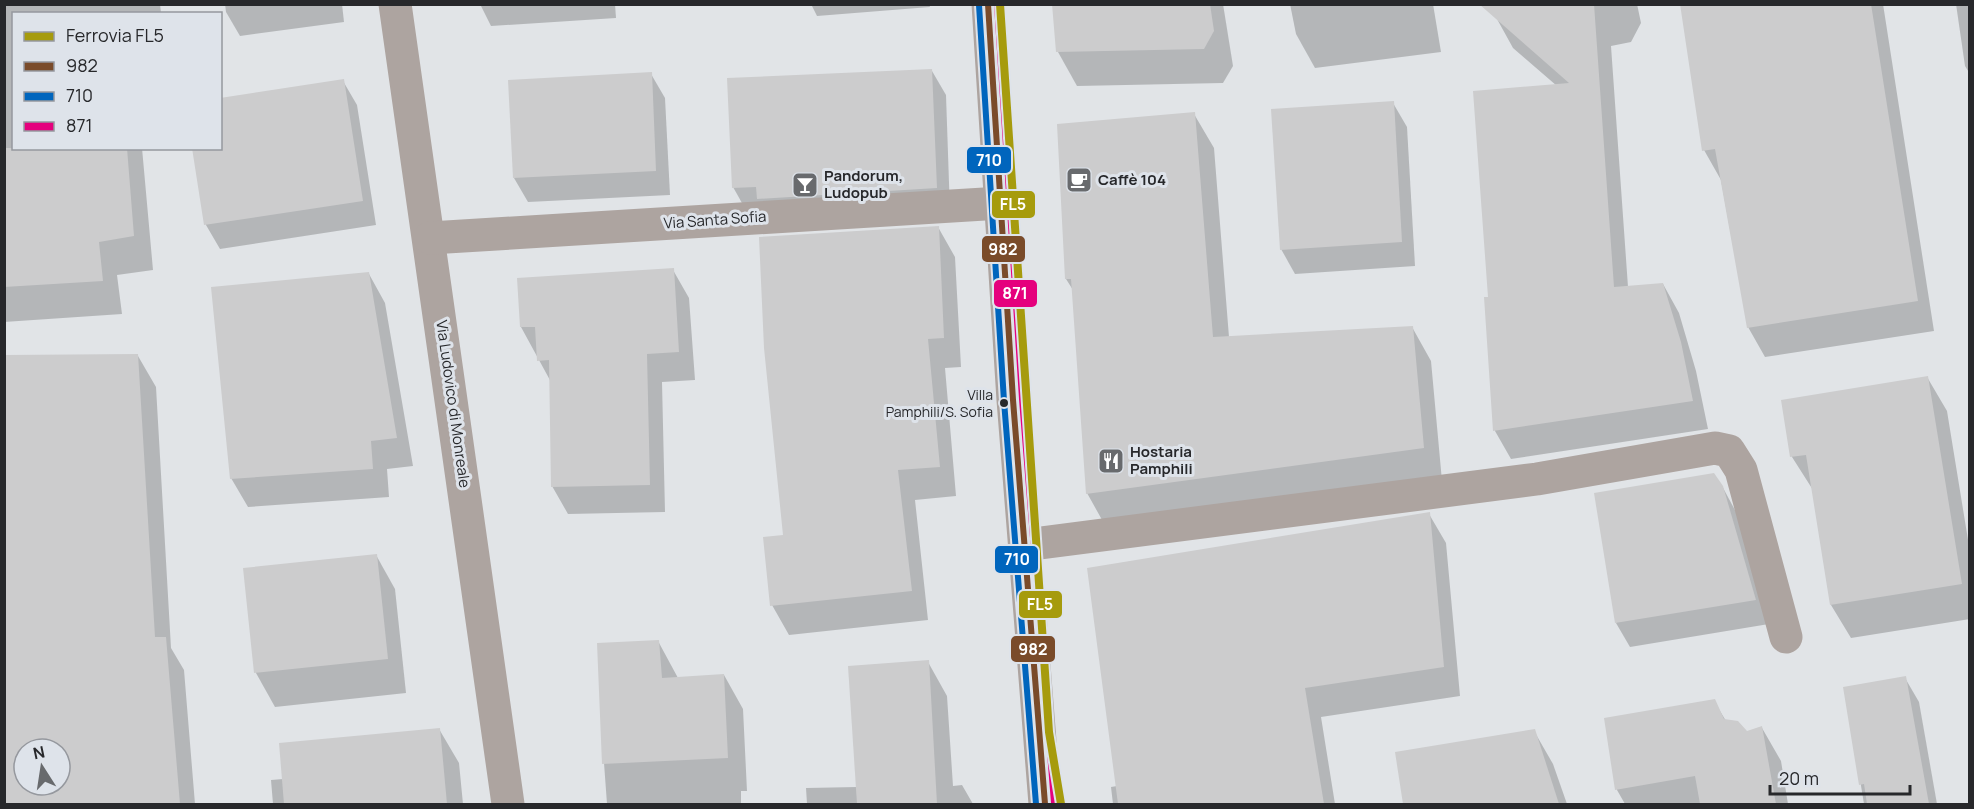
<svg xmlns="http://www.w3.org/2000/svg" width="1974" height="809" font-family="Manrope,sans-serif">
<rect width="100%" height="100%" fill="#e1e4e7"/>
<g fill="#0003" fill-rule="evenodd">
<path d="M4,4H160L161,13L153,14H14V148H142L153,270L117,275L122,314L4,322Z"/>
<path d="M225,4H342L344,22L240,36L226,12Z"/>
<path d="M480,4H615L616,18L491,26Z"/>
<path d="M811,4H929L930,7L817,16Z"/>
<path d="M1053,4H1223L1233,66L1223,83L1077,86L1058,52Z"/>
<path d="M1290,4H1433L1441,52L1315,68L1296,34Z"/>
<path d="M1494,4H1637L1641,23L1631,42L1611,46L1628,287L1663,284L1679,313L1696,371L1708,429L1511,459L1495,431L1486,298H1490L1557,86L1513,48L1497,19Z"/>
<path d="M1681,4H1883L1934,331L1765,357L1748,327L1721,180L1704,150Z"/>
<path d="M1956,4H1970V74L1965,66Z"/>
<path d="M932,71L946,95L950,212H747L733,187Z"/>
<path d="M651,74L665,98L670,195L528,202L514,178Z"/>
<path d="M343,81L357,105L376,225L220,249L206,225L194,148H220Z"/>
<path d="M1393,103L1407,127L1415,266L1295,274L1281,249Z"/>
<path d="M1194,114L1214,148L1229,337L1412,327L1431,361L1442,481L1106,527L1087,493L1073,290L1066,279Z"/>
<path d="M938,227L955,257L961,367L945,368L956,496L915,500L928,620L789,635L772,605L785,536Z"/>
<path d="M673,270L689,298L695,380L662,382L665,512L568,514L552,486L551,382L521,327Z"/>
<path d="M369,274L385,303L413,466L387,469L389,497L248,507L231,478Z"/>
<path d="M138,356L156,387L171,648L184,670L195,804H4V357ZM24,749H60V785H24Z"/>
<path d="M1927,377L1947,411L1970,552V619L1851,638L1831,605L1813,490L1792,457L1783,401Z"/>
<path d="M1722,486L1736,512L1769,624L1630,647L1616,623Z"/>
<path d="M1429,514L1446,543L1460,696L1321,717L1335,804H1113L1111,787L1117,786Z"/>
<path d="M376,555L395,589L406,693L275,707L256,673L245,569Z"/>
<path d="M658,641L678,678L724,675L743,709L747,791H741V804H607L604,763Z"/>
<path d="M928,662L947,696L953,786L962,785L973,804H807L806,788L857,787Z"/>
<path d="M1905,678L1919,702L1937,804H1864L1845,688Z"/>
<path d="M1714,701L1726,721L1747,732L1762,728L1781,761L1788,804H1625L1617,790L1606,719Z"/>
<path d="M439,729L459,763L463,804H273L271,780L283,779Z"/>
<path d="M1534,731L1553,764L1567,804H1404L1397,753Z"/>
</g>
<g fill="#cccccd" fill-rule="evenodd">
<path d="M1052,4H1210L1214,31L1204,49L1056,52Z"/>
<path d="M1479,4H1594L1614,287L1663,283L1681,342L1693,401L1493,431L1484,297H1488L1473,91L1569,83Z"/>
<path d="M1680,4H1871L1918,301L1747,328L1715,149L1702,151Z"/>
<path d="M932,69L937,188L757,199L756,187L732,188L727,78Z"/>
<path d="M652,72L656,171L513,178L508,80Z"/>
<path d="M344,79L363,201L204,225L192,148H220V98Z"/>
<path d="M1394,101L1402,242L1280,250L1271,109Z"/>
<path d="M1195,112L1213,337L1413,326L1424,448L1086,494L1071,279H1065L1057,124Z"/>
<path d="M4,148H127L134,236L99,242L103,281L4,287Z"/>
<path d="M939,226L944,338L928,339L940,467L898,470L912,591L770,606L763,537L783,535L764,348L759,237Z"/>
<path d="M674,268L679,352L647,354L650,485L551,487L549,360L537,361L535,327H520L517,278Z"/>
<path d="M369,272L397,438L371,441L373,469L230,479L211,287Z"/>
<path d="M138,354L155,637H166L180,804H4V355ZM24,749H60V785H24Z"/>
<path d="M1928,376L1962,584L1830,605L1806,455L1790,457L1781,400Z"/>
<path d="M1714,473L1723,486L1756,600L1615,623L1594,493Z"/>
<path d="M1430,512L1444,667L1305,688L1324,804H1118L1087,568Z"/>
<path d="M377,554L388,659L254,673L243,568Z"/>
<path d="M659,640L662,678L724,674L728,758L602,764L597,643Z"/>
<path d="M929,660L937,804H857L848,666Z"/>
<path d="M1906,676L1929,804H1867L1864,784L1859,785L1843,687Z"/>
<path d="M1715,699L1724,719L1738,721L1747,731L1762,726L1776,804H1700L1695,776L1615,790L1604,718Z"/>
<path d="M440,728L447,804H284L279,743Z"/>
<path d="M1535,729L1559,804H1403L1395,752Z"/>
</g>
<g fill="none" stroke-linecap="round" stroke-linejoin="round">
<g stroke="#ada4a0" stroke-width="33">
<path d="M395,4L508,804"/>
<path d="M988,4L1013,400L1045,804"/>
<path d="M430,238L1001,203"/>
<path d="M1025,545L1537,479L1715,448L1729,451L1741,470L1786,637"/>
</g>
<g stroke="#dee3ea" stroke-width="10">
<path id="bus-1" d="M988,4L1013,400L1045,804"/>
</g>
<g stroke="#dee3ea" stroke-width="10">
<path id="bus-2" d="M979,5L1004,401L1036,804"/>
</g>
<g stroke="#dee3ea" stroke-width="10">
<path id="bus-3" d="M997,4L1022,399L1054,803"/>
</g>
<use href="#bus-1" stroke="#7a4b2a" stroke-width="6"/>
<use href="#bus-2" stroke="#0065bd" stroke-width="6"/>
<use href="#bus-3" stroke="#e5007d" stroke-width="6"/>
<g stroke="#dee3ea" stroke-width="12">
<path id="rail-1" d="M1000,4L1049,732L1061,804"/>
</g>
<use href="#rail-1" stroke="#a69b0d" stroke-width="8"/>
</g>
<defs>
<g id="cafe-square" transform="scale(1.35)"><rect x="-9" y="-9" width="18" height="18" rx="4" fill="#686a6d" stroke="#dee3ea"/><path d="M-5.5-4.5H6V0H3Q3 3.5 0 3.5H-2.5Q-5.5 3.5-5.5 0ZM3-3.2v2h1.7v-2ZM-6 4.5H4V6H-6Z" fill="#fff"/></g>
<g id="bar-square" transform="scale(1.35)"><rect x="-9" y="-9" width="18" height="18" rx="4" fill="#686a6d" stroke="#dee3ea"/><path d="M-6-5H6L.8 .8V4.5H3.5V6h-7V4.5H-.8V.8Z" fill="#fff"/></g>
<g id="restaurant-square" transform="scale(1.35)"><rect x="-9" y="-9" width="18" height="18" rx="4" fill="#686a6d" stroke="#dee3ea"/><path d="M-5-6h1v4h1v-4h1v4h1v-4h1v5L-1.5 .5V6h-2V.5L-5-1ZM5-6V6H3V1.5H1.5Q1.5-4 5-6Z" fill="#fff"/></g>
</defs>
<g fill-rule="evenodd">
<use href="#cafe-square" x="1079" y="180"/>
<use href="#bar-square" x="805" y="185"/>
<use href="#restaurant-square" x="1111" y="461"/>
</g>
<circle fill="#27282b" stroke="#dee3ea" stroke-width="2" cx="1004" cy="403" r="5"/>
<g text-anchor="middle" stroke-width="6" stroke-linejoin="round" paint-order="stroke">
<g font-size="14" fill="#27282b" stroke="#dee3ea" text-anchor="end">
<text x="993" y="400">Villa<tspan x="993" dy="17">Pamphili/S. Sofia</tspan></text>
</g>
<g font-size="15" font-weight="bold" fill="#27282b" stroke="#dee3ea" text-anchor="start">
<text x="824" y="181">Pandorum,<tspan x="824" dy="17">Ludopub</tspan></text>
<text x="1098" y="185">Caffè 104</text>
<text x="1130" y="457">Hostaria<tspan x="1130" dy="17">Pamphili</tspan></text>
</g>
<g font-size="15" fill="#27282b" stroke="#dee3ea">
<text transform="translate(715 220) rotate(-4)" y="5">Via Santa Sofia</text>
<text transform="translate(453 404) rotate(82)" y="5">Via Ludovico di Monreale</text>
</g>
</g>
<g stroke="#dee3ea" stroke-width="2">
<rect x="966" y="146" width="46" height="28" rx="6" fill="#0065bd"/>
<rect x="991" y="190" width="45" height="29" rx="6" fill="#a69b0d"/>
<rect x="981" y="235" width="45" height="28" rx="6" fill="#7a4b2a"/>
<rect x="993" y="279" width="45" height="29" rx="6" fill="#e5007d"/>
<rect x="994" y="545" width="45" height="29" rx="6" fill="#0065bd"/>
<rect x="1018" y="590" width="45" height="29" rx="6" fill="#a69b0d"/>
<rect x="1010" y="635" width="46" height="28" rx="6" fill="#7a4b2a"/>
</g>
<g font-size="16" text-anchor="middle" font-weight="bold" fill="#fff">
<text x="989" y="166">710</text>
<text x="1013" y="210">FL5</text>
<text x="1003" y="255">982</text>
<text x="1015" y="299">871</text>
<text x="1017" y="565">710</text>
<text x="1040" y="610">FL5</text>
<text x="1033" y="655">982</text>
</g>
<rect width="1974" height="809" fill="none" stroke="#27282b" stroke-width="12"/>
<rect x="12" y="12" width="210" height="138" fill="#dee3ea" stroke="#95989e" stroke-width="1.5"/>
<rect x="24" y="32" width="30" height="9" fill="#a69b0d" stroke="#95989e" stroke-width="1.5"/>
<text x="66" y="42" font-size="18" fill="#27282b">Ferrovia FL5</text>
<rect x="24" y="62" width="30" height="9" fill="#7a4b2a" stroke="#95989e" stroke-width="1.5"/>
<text x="66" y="72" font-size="18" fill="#27282b">982</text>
<rect x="24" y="92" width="30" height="9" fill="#0065bd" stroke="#95989e" stroke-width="1.5"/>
<text x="66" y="102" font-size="18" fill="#27282b">710</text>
<rect x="24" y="122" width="30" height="9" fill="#e5007d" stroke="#95989e" stroke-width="1.5"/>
<text x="66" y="132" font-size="18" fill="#27282b">871</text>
<g transform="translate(42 767) rotate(348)"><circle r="28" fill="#dee3ea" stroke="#95989e" stroke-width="1.5"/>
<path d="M0-4.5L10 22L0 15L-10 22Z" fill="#686a6d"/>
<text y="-9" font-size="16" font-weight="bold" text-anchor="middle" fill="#27282b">N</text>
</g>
<path d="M1770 785v9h140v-9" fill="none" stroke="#27282b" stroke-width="3"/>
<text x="1779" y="785" font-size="18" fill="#27282b" stroke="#dee3ea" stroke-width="4.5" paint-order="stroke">20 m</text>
</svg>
